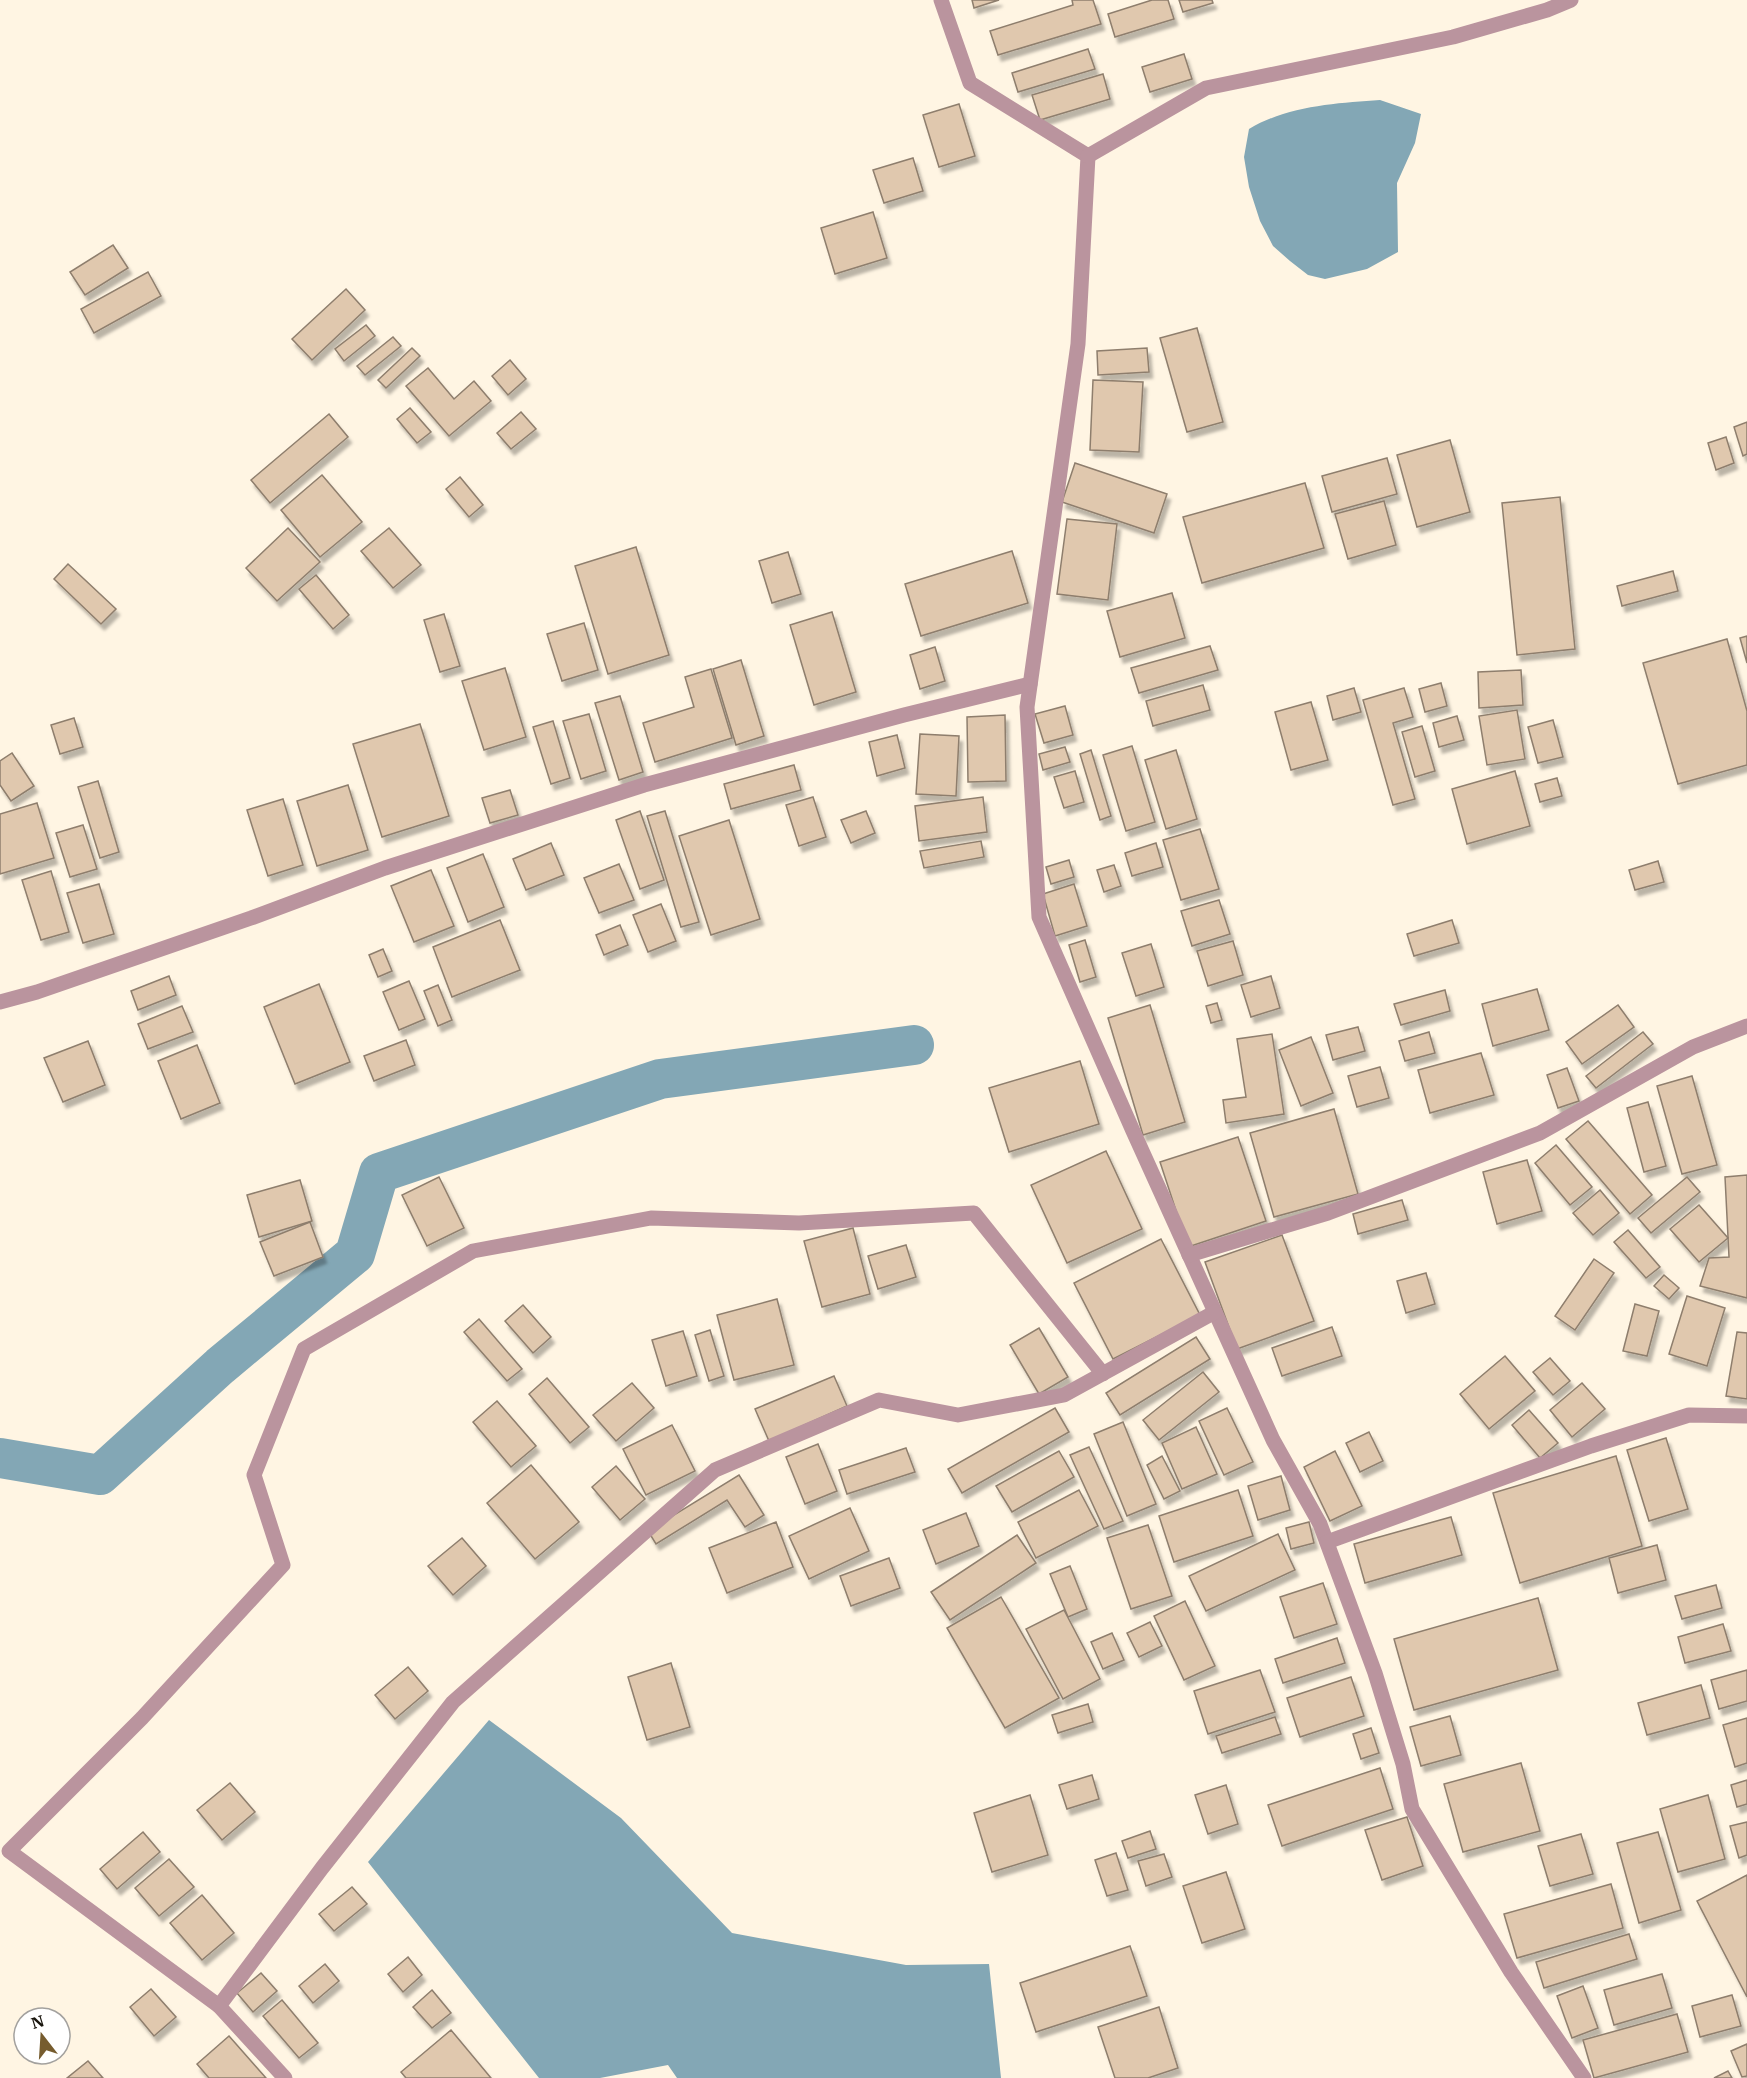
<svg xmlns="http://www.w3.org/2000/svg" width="1747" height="2078" font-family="'IBM Plex Serif',serif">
<defs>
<filter id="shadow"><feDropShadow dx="3.5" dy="6" stdDeviation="1.5" flood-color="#0004"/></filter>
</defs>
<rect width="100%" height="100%" fill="#fff5e3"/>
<g fill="#83a7b5">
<path d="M1380,100L1421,114L1415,143L1397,183L1398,252L1367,269L1325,279L1308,275L1290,261L1273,246L1260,221L1249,187L1244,157L1249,129C1287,106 1337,103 1380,100Z"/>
<path d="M489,1720L621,1818L732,1933L906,1965L989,1964L1001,2078H677L668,2065L600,2078H539L368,1862Z"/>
</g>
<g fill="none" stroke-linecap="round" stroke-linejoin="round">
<path stroke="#83a7b5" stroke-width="40" d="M0,1458L100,1475L220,1366L355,1254L379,1173L660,1079L914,1045"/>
</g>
<g fill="#e0c8ae" stroke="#8e7e6d" stroke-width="1.5" filter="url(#shadow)">
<path d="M972,0H999L974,8Z"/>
<path d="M1072,0H1093L1101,24L998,55L990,31L1073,5Z"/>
<path d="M1152,0H1168L1174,19L1115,37L1108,14Z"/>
<path d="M1179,0H1212L1213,3L1183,12Z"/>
<path d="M1088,49L1095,69L1018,92L1012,73Z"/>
<path d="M1184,54L1192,79L1150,92L1142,67Z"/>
<path d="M1103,74L1110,99L1040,120L1032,95Z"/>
<path d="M959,104L975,156L939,167L923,115Z"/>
<path d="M913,158L923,191L884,203L873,170Z"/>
<path d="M873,212L887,258L835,274L821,228Z"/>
<path d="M113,245L128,268L85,295L70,272Z"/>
<path d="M148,272L161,296L94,333L81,309Z"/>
<path d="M346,289L365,310L312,360L292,339Z"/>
<path d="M366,325L375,336L344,361L335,349Z"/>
<path d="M1197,328L1223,422L1187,432L1160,338Z"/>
<path d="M393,337L401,346L365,375L357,366Z"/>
<path d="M412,348L420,356L386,388L378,380Z"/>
<path d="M1147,348L1149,372L1098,375L1097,351Z"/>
<path d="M510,360L526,379L508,395L492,376Z"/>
<path d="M428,368L454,399L474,381L491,401L449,436L406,386Z"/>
<path d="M1093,380L1143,382L1139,452L1090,450Z"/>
<path d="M410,408L431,432L417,443L397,419Z"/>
<path d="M521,412L536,429L511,449L497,433Z"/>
<path d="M329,414L348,437L270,503L251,480Z"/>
<path d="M1747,422V454L1743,456L1734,427Z"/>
<path d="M1726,437L1734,463L1716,470L1708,443Z"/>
<path d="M1450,440L1470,512L1417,527L1397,455Z"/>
<path d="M1387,458L1397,494L1332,512L1322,476Z"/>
<path d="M1075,463L1167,494L1154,533L1062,502Z"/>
<path d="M322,475L362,522L320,557L281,510Z"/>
<path d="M460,477L483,505L469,517L446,489Z"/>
<path d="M1305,483L1324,548L1202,583L1183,517Z"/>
<path d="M1560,497L1575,649L1517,655L1502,503Z"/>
<path d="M1384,501L1396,545L1348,559L1335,514Z"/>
<path d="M1067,519L1117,524L1108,600L1057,594Z"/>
<path d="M288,528L320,562L277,601L246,568Z"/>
<path d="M389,528L421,565L393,588L361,551Z"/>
<path d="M636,547L669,655L608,674L575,566Z"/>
<path d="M1012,551L1028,603L921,636L905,584Z"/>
<path d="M788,552L801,594L772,603L759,561Z"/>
<path d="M68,564L116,609L101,624L54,579Z"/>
<path d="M1673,571L1678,591L1622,606L1617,586Z"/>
<path d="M316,575L349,615L333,629L299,589Z"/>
<path d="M1172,593L1185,638L1120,657L1107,611Z"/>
<path d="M832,612L856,692L814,705L790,625Z"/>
<path d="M444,614L460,666L440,672L424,620Z"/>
<path d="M584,623L598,670L562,681L547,634Z"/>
<path d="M1747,636V663L1740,638Z"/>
<path d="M1727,639L1747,711V765L1678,784L1643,663Z"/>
<path d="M1210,646L1218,670L1139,693L1131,668Z"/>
<path d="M935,647L945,681L920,689L910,655Z"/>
<path d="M741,660L764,736L736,745L713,669Z"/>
<path d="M505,668L526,737L484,750L462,681Z"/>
<path d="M711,669L732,738L655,762L643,723L694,707L685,677Z"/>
<path d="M1521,670L1523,705L1479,708L1478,672Z"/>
<path d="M1441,683L1447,706L1425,712L1419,689Z"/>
<path d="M1203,685L1210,710L1153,726L1146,701Z"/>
<path d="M1354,688L1361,712L1333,720L1327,696Z"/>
<path d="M1404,688L1413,717L1393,723L1415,799L1393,805L1363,700Z"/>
<path d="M620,696L643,772L619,780L595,703Z"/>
<path d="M1311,702L1328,760L1291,770L1275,712Z"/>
<path d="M1065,706L1073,735L1044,743L1035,714Z"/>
<path d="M1517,710L1525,759L1487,765L1479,716Z"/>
<path d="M589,714L606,771L581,779L563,721Z"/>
<path d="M1005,715L1006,781L968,782L967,717Z"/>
<path d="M1457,716L1464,740L1439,747L1433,723Z"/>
<path d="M74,718L83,747L60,754L51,725Z"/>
<path d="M1553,720L1563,757L1538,763L1528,727Z"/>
<path d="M553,721L570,778L551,784L533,727Z"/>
<path d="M420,724L449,816L382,837L353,744Z"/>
<path d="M1422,726L1435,771L1415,777L1402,732Z"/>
<path d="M920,734L959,736L956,796L916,794Z"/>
<path d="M897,735L905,768L877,776L869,742Z"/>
<path d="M1132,746L1155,822L1126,831L1103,755Z"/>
<path d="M1065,747L1070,762L1043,770L1039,754Z"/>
<path d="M1091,750L1111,816L1100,820L1080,754Z"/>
<path d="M1176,750L1197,819L1166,829L1145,760Z"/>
<path d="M12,753L34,786L11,801L0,785V761Z"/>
<path d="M794,765L801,790L731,809L724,784Z"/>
<path d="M1075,771L1084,802L1064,808L1054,777Z"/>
<path d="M1515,771L1530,826L1467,844L1452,789Z"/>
<path d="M1557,778L1562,796L1540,802L1535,784Z"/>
<path d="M98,781L119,852L100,858L78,787Z"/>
<path d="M348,785L368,850L317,866L297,801Z"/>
<path d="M510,790L518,815L490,823L482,798Z"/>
<path d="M813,797L826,837L799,846L786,805Z"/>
<path d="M983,797L987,832L919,841L915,806Z"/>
<path d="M283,799L303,865L268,876L247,810Z"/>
<path d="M37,803L54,858L0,874V814Z"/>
<path d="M640,811L664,880L640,889L616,820Z"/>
<path d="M665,811L699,922L681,927L647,816Z"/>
<path d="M866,811L875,833L851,843L841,820Z"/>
<path d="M729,820L760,919L711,935L679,836Z"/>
<path d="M83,825L97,869L70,877L56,833Z"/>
<path d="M1200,829L1219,889L1181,900L1163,840Z"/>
<path d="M981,841L984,857L924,868L920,851Z"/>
<path d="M551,843L564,875L526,890L513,859Z"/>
<path d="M1156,843L1163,867L1132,876L1125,853Z"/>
<path d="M483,854L504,907L468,922L447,868Z"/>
<path d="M1069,860L1074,877L1051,884L1046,867Z"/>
<path d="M1658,861L1664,882L1635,890L1629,870Z"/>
<path d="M619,864L634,900L599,913L584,878Z"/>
<path d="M1114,865L1121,886L1104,892L1097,870Z"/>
<path d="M431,870L454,926L414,942L391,886Z"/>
<path d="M51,871L69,932L41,940L22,880Z"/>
<path d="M99,884L114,934L83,943L67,893Z"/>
<path d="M1074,884L1087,926L1055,936L1043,894Z"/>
<path d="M1219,900L1230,934L1192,946L1181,911Z"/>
<path d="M661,904L676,941L648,952L633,915Z"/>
<path d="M500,920L520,970L452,997L433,947Z"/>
<path d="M1452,920L1459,943L1414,956L1407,934Z"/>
<path d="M620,925L628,945L604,955L596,935Z"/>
<path d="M1085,940L1096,977L1080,982L1069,945Z"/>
<path d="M1233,941L1243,975L1208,986L1197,951Z"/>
<path d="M1151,944L1164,987L1136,996L1122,953Z"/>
<path d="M383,949L392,971L378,977L369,955Z"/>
<path d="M169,976L176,995L138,1010L131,991Z"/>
<path d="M1271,976L1280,1008L1251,1017L1241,985Z"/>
<path d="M409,981L425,1019L399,1030L383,992Z"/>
<path d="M319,984L350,1062L295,1084L264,1007Z"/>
<path d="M438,985L452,1020L438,1026L424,991Z"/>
<path d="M1537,989L1549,1030L1493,1046L1482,1004Z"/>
<path d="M1445,990L1450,1011L1401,1025L1394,1004Z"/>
<path d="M1217,1003L1222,1020L1211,1023L1206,1006Z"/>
<path d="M1150,1005L1185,1122L1143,1135L1108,1018Z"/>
<path d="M1618,1005L1634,1027L1582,1064L1566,1042Z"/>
<path d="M182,1006L193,1032L148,1049L138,1024Z"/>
<path d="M1358,1027L1365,1051L1333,1060L1326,1035Z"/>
<path d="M1429,1032L1435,1053L1405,1061L1399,1041Z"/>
<path d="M1643,1032L1653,1044L1596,1088L1586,1076Z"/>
<path d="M1272,1034L1284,1114L1226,1123L1223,1100L1246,1097L1237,1039Z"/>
<path d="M1311,1037L1333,1093L1301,1106L1279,1050Z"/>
<path d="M406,1040L415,1065L374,1081L364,1056Z"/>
<path d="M88,1041L105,1085L63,1102L44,1058Z"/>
<path d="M197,1045L220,1103L181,1119L158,1061Z"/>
<path d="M1481,1053L1494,1095L1430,1113L1418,1070Z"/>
<path d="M1080,1061L1099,1124L1009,1152L989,1088Z"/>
<path d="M1380,1067L1389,1098L1357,1107L1348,1076Z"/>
<path d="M1567,1068L1579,1101L1558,1108L1547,1075Z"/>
<path d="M1692,1076L1717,1165L1682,1174L1657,1086Z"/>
<path d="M1648,1102L1666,1166L1644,1172L1627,1108Z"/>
<path d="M1334,1109L1358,1194L1274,1217L1250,1133Z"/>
<path d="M1588,1121L1652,1195L1630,1214L1566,1139Z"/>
<path d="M1238,1137L1266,1221L1188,1247L1160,1162Z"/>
<path d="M1556,1145L1592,1187L1570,1205L1535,1163Z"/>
<path d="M1106,1151L1142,1229L1067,1263L1031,1185Z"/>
<path d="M1527,1160L1542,1211L1497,1224L1483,1172Z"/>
<path d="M1747,1175V1298L1700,1286L1709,1258L1729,1257L1725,1177Z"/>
<path d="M439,1177L464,1228L427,1246L402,1195Z"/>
<path d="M1687,1177L1700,1192L1651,1233L1638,1218Z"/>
<path d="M300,1180L312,1221L259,1237L247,1195Z"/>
<path d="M1600,1190L1619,1213L1593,1235L1573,1213Z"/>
<path d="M1402,1200L1408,1220L1358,1234L1353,1214Z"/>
<path d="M1699,1205L1728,1238L1699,1262L1670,1229Z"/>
<path d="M310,1222L323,1257L274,1276L260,1242Z"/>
<path d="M853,1228L870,1294L822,1307L804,1241Z"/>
<path d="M1628,1230L1660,1267L1646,1278L1614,1242Z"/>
<path d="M1282,1235L1314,1321L1237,1349L1205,1262Z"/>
<path d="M1161,1239L1200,1315L1113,1359L1074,1283Z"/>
<path d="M906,1245L916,1277L878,1289L868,1256Z"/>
<path d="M1594,1259L1614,1273L1575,1330L1555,1316Z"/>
<path d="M1426,1273L1435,1304L1406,1313L1397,1281Z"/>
<path d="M1664,1275L1679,1288L1669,1299L1654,1286Z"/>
<path d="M1687,1296L1725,1308L1707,1366L1669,1354Z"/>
<path d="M777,1299L794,1365L734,1380L717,1315Z"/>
<path d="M1635,1304L1659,1311L1647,1356L1623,1351Z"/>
<path d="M523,1305L551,1337L533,1353L505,1321Z"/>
<path d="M479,1319L522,1369L507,1381L464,1332Z"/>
<path d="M1332,1327L1342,1356L1282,1376L1272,1348Z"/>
<path d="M1039,1328L1068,1377L1039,1394L1010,1345Z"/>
<path d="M710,1330L724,1376L709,1381L695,1335Z"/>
<path d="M683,1331L697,1376L666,1386L652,1340Z"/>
<path d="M1737,1332L1747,1333V1399L1726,1396Z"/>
<path d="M1196,1337L1210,1359L1120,1415L1106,1393Z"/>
<path d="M1505,1356L1535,1391L1489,1429L1460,1394Z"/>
<path d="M1550,1358L1570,1381L1553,1395L1533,1372Z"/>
<path d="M1203,1372L1219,1392L1159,1440L1143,1420Z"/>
<path d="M834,1376L847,1406L769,1441L755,1409Z"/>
<path d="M547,1378L589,1427L570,1443L529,1394Z"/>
<path d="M632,1383L654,1408L616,1441L593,1415Z"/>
<path d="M1582,1383L1605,1409L1572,1437L1550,1410Z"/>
<path d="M497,1401L536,1446L511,1467L473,1422Z"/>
<path d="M1055,1408L1069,1432L962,1493L948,1469Z"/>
<path d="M1227,1408L1253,1462L1224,1475L1199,1421Z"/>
<path d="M1529,1410L1558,1443L1540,1458L1512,1425Z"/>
<path d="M1123,1422L1156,1504L1127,1516L1094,1434Z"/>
<path d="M672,1425L695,1471L646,1495L623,1449Z"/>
<path d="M1196,1427L1217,1474L1182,1489L1162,1443Z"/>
<path d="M1369,1432L1383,1461L1360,1472L1346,1443Z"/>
<path d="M1666,1438L1688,1509L1649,1521L1627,1450Z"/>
<path d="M818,1444L837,1491L805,1504L786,1457Z"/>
<path d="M1089,1447L1123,1521L1104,1529L1070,1455Z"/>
<path d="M906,1448L915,1472L847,1494L839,1470Z"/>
<path d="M1059,1451L1074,1477L1012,1512L996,1486Z"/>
<path d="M1335,1451L1362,1506L1330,1521L1304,1467Z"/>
<path d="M1162,1456L1180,1491L1164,1499L1147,1465Z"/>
<path d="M1616,1456L1642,1546L1520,1583L1493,1493Z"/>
<path d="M531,1465L579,1522L535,1559L487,1503Z"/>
<path d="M616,1466L645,1499L620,1520L592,1487Z"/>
<path d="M739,1475L764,1515L745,1527L727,1500L656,1544L648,1531Z"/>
<path d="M1281,1476L1290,1510L1258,1520L1248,1486Z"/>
<path d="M1079,1490L1098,1526L1036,1558L1018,1522Z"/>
<path d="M1238,1490L1253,1536L1174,1562L1159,1516Z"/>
<path d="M850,1508L869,1551L809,1579L789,1536Z"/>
<path d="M966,1513L979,1546L936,1564L923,1530Z"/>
<path d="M1451,1517L1462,1555L1365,1583L1354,1544Z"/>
<path d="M776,1522L793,1567L727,1593L709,1548Z"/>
<path d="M1309,1522L1314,1543L1291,1549L1286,1528Z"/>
<path d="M1148,1525L1172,1596L1131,1609L1107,1538Z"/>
<path d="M1278,1534L1295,1570L1206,1611L1189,1576Z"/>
<path d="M1017,1535L1036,1563L950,1620L931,1592Z"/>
<path d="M462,1538L486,1566L453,1595L428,1566Z"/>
<path d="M1657,1545L1666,1580L1618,1593L1609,1558Z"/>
<path d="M889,1558L900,1588L851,1606L840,1576Z"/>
<path d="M1070,1566L1087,1609L1068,1617L1050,1574Z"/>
<path d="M1323,1583L1337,1624L1294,1638L1280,1597Z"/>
<path d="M1716,1585L1722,1608L1682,1619L1675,1596Z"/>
<path d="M1001,1597L1059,1698L1005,1728L947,1628Z"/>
<path d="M1538,1598L1558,1670L1414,1710L1394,1639Z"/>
<path d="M1185,1601L1215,1666L1184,1680L1154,1616Z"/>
<path d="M1064,1610L1100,1679L1063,1699L1026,1629Z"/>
<path d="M1150,1622L1162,1646L1139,1657L1127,1633Z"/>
<path d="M1723,1624L1731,1651L1685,1663L1678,1637Z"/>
<path d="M1112,1633L1124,1660L1103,1669L1091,1642Z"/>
<path d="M1337,1638L1345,1663L1283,1683L1275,1659Z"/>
<path d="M671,1663L690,1727L647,1740L628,1677Z"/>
<path d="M408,1667L428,1691L395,1719L375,1695Z"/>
<path d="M1260,1670L1275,1712L1208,1734L1194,1691Z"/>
<path d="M1747,1670V1701L1719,1709L1711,1680Z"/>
<path d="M1351,1677L1364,1716L1300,1737L1287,1698Z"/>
<path d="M1701,1685L1710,1718L1647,1735L1638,1703Z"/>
<path d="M1088,1704L1093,1722L1058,1733L1052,1715Z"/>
<path d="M1450,1716L1461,1755L1421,1766L1410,1727Z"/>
<path d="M1275,1717L1281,1734L1222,1753L1216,1736Z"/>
<path d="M1747,1718V1763L1735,1767L1723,1725Z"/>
<path d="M1371,1728L1379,1753L1361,1759L1353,1734Z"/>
<path d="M1521,1763L1540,1831L1463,1852L1444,1784Z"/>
<path d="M1380,1768L1393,1809L1282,1846L1268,1805Z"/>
<path d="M1092,1775L1099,1799L1067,1809L1059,1785Z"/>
<path d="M1747,1780V1804L1737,1807L1731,1785Z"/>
<path d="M230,1783L255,1812L222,1840L197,1810Z"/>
<path d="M1226,1785L1238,1824L1208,1834L1195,1795Z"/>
<path d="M1030,1795L1048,1855L992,1872L974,1813Z"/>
<path d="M1708,1795L1725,1859L1678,1872L1660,1809Z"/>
<path d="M1407,1817L1423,1866L1382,1880L1365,1830Z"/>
<path d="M1747,1822V1855L1739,1858L1730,1826Z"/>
<path d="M1150,1831L1156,1849L1128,1858L1122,1841Z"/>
<path d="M143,1832L160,1852L117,1889L100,1869Z"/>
<path d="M1658,1832L1681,1910L1639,1923L1617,1843Z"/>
<path d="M1581,1834L1593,1874L1550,1886L1538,1846Z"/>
<path d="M1116,1853L1128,1890L1107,1896L1095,1860Z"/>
<path d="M1164,1854L1172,1877L1146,1886L1138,1861Z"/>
<path d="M169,1859L194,1887L159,1916L135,1888Z"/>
<path d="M1226,1872L1245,1929L1202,1943L1183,1886Z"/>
<path d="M1747,1875V1997L1697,1901Z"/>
<path d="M1611,1884L1623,1928L1517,1958L1504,1914Z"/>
<path d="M352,1887L367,1904L334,1931L319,1914Z"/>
<path d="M202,1895L234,1933L202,1960L170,1923Z"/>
<path d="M1629,1934L1637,1959L1544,1988L1536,1962Z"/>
<path d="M1130,1946L1147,1996L1036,2032L1020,1983Z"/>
<path d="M408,1957L422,1975L403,1992L388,1974Z"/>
<path d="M325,1964L339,1981L313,2003L299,1986Z"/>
<path d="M261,1973L277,1991L253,2012L237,1993Z"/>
<path d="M1662,1974L1672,2008L1614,2025L1604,1990Z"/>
<path d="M1583,1986L1598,2028L1572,2038L1557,1996Z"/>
<path d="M151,1989L176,2017L154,2036L130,2007Z"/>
<path d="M432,1990L451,2013L432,2028L413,2007Z"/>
<path d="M1732,1995L1741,2026L1700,2037L1692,2006Z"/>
<path d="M282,2000L318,2043L299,2058L263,2016Z"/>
<path d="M1159,2007L1178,2068L1148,2078H1115L1098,2027Z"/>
<path d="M1677,2014L1688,2052L1594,2078L1583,2040Z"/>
<path d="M451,2030L491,2078H406L401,2072Z"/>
<path d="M229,2036L266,2078H209L197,2064Z"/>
<path d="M1747,2044V2076L1742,2077L1731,2051Z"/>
<path d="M88,2061L103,2078H67Z"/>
<path d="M1728,2071L1732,2078H1714Z"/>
</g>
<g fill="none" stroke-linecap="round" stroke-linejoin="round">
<g stroke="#ba949e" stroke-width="15">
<path d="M941,0L970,83L1088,156L1078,344L1027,707L1039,917L1133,1131L1273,1440L1320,1524L1375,1673L1403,1764L1412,1809L1511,1972L1584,2078"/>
<path d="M1088,156L1206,88L1453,37L1547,10L1571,0"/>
<path d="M0,1002L37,992L251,918L385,868L644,785L904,715L1030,684"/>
<path d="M1189,1255L1328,1213L1540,1133L1693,1047L1747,1026"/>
<path d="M1103,1374L974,1213L799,1223L651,1218L473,1251L304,1349L254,1475L283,1565L142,1718L9,1851L219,2006L322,1868L453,1702L715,1470L879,1400L958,1415L1064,1395L1215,1312"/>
<path d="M1327,1542L1591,1446L1689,1415L1747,1416"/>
<path d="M219,2006L285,2078"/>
</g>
</g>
<g transform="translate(42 2036) rotate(343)"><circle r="28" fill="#ffffff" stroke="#a3a19e" stroke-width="1.5"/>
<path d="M0-4.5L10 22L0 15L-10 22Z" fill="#765c2e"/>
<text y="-9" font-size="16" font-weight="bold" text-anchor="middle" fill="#19150d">N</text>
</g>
</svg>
